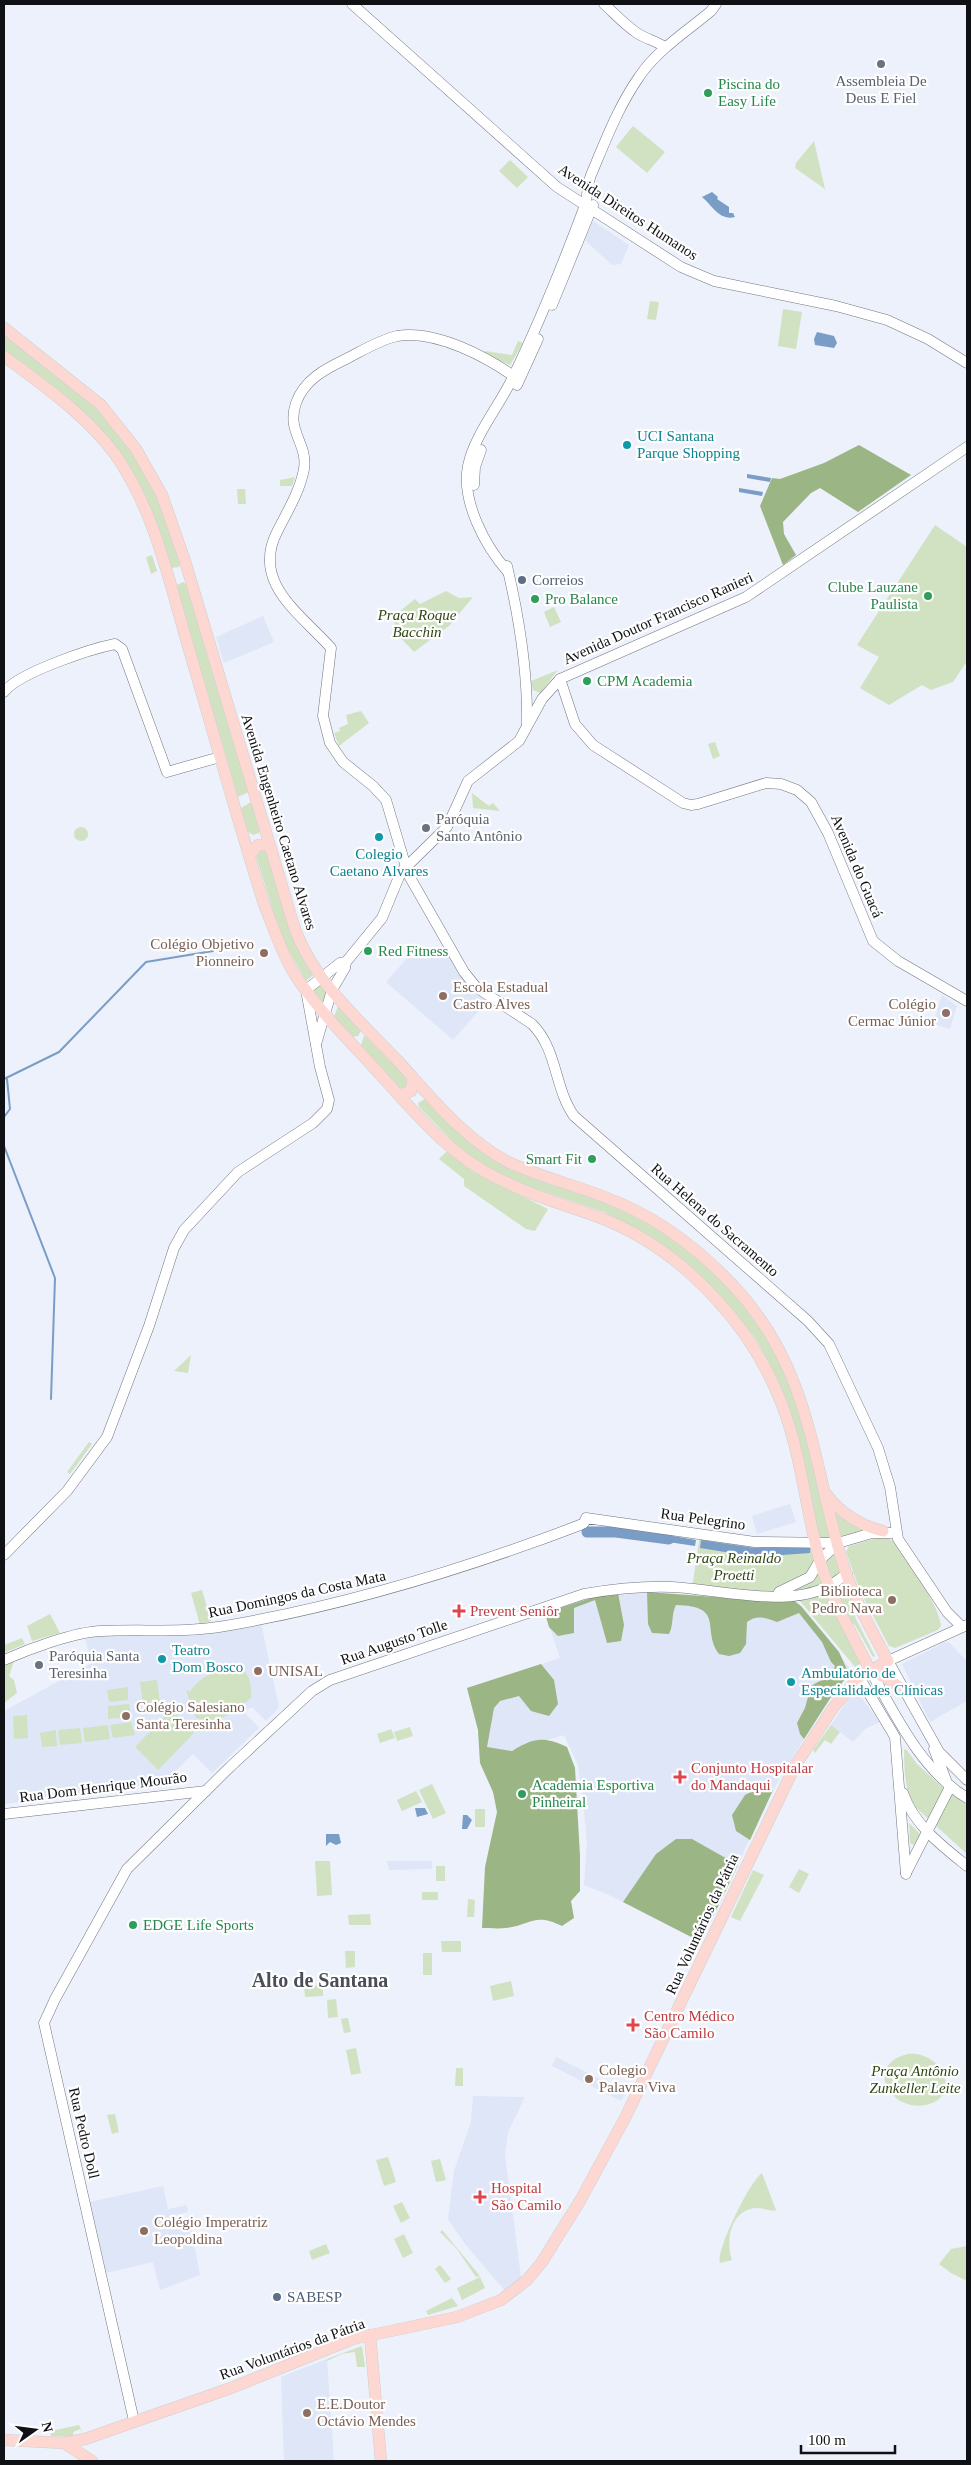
<svg xmlns="http://www.w3.org/2000/svg" width="971" height="2465" font-family="'Times New Roman',serif">
<rect width="100%" height="100%" fill="#ecf1fb"/>
<g fill="#dee6f7">
<path d="M593,221L629,245L621,264L612,265L585,240Z"/>
<path d="M263,616L274,642L224,663L216,637Z"/>
<path d="M418,946L434,958L446,951L460,974L488,1000L453,1040L386,982Z"/>
<path d="M942,995L957,1006L950,1029L933,1024Z"/>
<path d="M790,1504L796,1522L757,1534L752,1516Z"/>
<path d="M647,1592L801,1606L851,1670L816,1719L773,1790L701,1942L607,1894L584,1885L587,1842L583,1802L578,1765L564,1735L480,1759L478,1730L467,1688L560,1658L545,1613L591,1598Z"/>
<path d="M261,1623L279,1707L266,1721L252,1707L244,1712L259,1728L212,1773L193,1754L159,1787L4,1804V1711L92,1663L85,1639L108,1634L193,1636Z"/>
<path d="M945,1642H949L967,1662V1701L930,1722L902,1664Z"/>
<path d="M857,1692L880,1722L865,1729L853,1742L831,1725L851,1695Z"/>
<path d="M387,1861H432V1869L389,1870Z"/>
<path d="M556,2057L626,2092L621,2101L552,2066Z"/>
<path d="M473,2096L525,2097L508,2132L505,2155L521,2277L519,2283L506,2292L465,2244L448,2219L454,2171L471,2122Z"/>
<path d="M163,2186L168,2209L187,2205L188,2212L170,2216L171,2221L189,2217L200,2275L160,2290L153,2262L106,2273L90,2202Z"/>
<path d="M327,2359L334,2461H284L281,2377Z"/>
</g>
<g fill="#d1e2c2">
<path d="M633,126L665,152L647,173L616,147Z"/>
<path d="M814,141L825,189L795,168L796,163Z"/>
<path d="M510,160L528,177L517,188L499,171Z"/>
<path d="M650,301L659,302L656,320L647,319Z"/>
<path d="M783,309L802,312L796,349L778,346Z"/>
<path d="M4,333L101,409L134,452L164,511L181,561L179,567L171,568L116,451L4,352Z"/>
<path d="M518,341L523,343L510,365L484,354L485,351L512,355Z"/>
<path d="M295,477L292,486H280V480Z"/>
<path d="M237,489H245L246,504H238Z"/>
<path d="M935,525L967,547V661L953,682L931,690L922,685L889,705L860,688L879,657L857,645Z"/>
<path d="M152,555L157,571L151,574L146,557Z"/>
<path d="M183,582L188,586L249,792L238,797L175,586Z"/>
<path d="M446,591L459,598L473,597L449,626L414,652L395,632L394,616L415,599L420,604Z"/>
<path d="M554,607L561,622L550,627L544,612Z"/>
<path d="M558,670L540,693L533,690L531,681Z"/>
<path d="M361,711L369,723L339,746L334,733L340,731L339,728L348,724L346,715Z"/>
<path d="M715,742L720,756L713,759L708,744Z"/>
<path d="M472,793L489,806L493,803L500,811L473,808Z"/>
<path d="M251,802L261,830L259,833L253,835L247,831L241,808Z"/>
<circle cx="81" cy="834" r="7"/>
<path d="M257,849H267L315,973L306,981L281,937L255,853Z"/>
<path d="M320,981L329,993L325,1009L310,988Z"/>
<path d="M339,1004L362,1029L358,1036L350,1037L333,1019Z"/>
<path d="M364,1036H368L412,1083L403,1092L363,1050L361,1045Z"/>
<path d="M425,1099L462,1137L486,1154L606,1202L653,1225L696,1256L741,1301L764,1332L792,1385L842,1571L831,1579L764,1354L755,1338L735,1313L692,1268L668,1249L604,1212L533,1188L494,1172L459,1148L419,1107L418,1103Z"/>
<path d="M447,1151L474,1172L548,1209L535,1231L526,1229L464,1186V1179L439,1159Z"/>
<path d="M191,1355L188,1373L174,1371Z"/>
<path d="M89,1442L92,1444L70,1474L67,1472Z"/>
<path d="M833,1509L870,1528L841,1539Z"/>
<path d="M700,1535L816,1543L864,1662L855,1667L795,1595L692,1588Z"/>
<path d="M880,1537L888,1538L894,1542C907,1563 939,1603 941,1626L938,1630L895,1648L889,1646L860,1591L846,1552L849,1546Z"/>
<path d="M843,1582L856,1619L875,1656L873,1657L855,1625L845,1618L833,1588Z"/>
<path d="M202,1590L211,1621L200,1625L191,1593Z"/>
<path d="M50,1614L60,1633L32,1641L27,1626Z"/>
<path d="M22,1638L25,1644L4,1653V1645Z"/>
<path d="M16,1655L9,1676L14,1680L17,1693L4,1703V1660Z"/>
<path d="M233,1664C249,1670 252,1682 251,1698C235,1711 218,1726 196,1718L186,1690L190,1692C195,1681 220,1666 233,1664Z"/>
<path d="M157,1680L160,1702L143,1704L140,1682Z"/>
<path d="M128,1687V1700L109,1702L107,1690Z"/>
<path d="M129,1704L131,1717L108,1719V1706Z"/>
<path d="M172,1709L194,1733L158,1770L135,1747Z"/>
<path d="M27,1715L28,1738L14,1739L13,1716Z"/>
<path d="M131,1722L135,1735L113,1738L110,1725Z"/>
<path d="M108,1725L110,1739L85,1742L83,1728Z"/>
<path d="M831,1725L840,1732L831,1744L825,1740L815,1753L813,1750Z"/>
<path d="M410,1727L413,1736L397,1741L394,1732Z"/>
<path d="M80,1728L82,1743L60,1745L58,1730Z"/>
<path d="M391,1729L395,1738L380,1743L377,1734Z"/>
<path d="M56,1730L57,1746L42,1747L40,1733Z"/>
<path d="M906,1749L917,1764L941,1786L967,1805V1854L912,1804C905,1787 904,1768 904,1750Z"/>
<path d="M432,1784L446,1813L433,1819L419,1790Z"/>
<path d="M416,1791L422,1802L402,1811L397,1800Z"/>
<rect x="475" y="1809" width="10" height="18"/>
<path d="M909,1823L920,1834L914,1845L910,1843Z"/>
<path d="M315,1861H330L332,1895L317,1896Z"/>
<rect x="436" y="1866" width="9" height="15"/>
<path d="M799,1869L809,1874L799,1893L789,1887Z"/>
<path d="M753,1870L764,1875L740,1921L731,1917Z"/>
<rect x="422" y="1892" width="16" height="8"/>
<path d="M468,1899L475,1900L474,1917H467Z"/>
<path d="M370,1914L371,1925H349L348,1915Z"/>
<path d="M441,1941H461V1952H442Z"/>
<path d="M345,1951H355V1967L346,1968Z"/>
<rect x="423" y="1953" width="9" height="22"/>
<path d="M511,1981L514,1996L493,2001L490,1986Z"/>
<path d="M323,1985V1996L305,1997L304,1986Z"/>
<path d="M336,1999L338,2017L328,2018L327,2000Z"/>
<path d="M348,2018L351,2032L344,2033L341,2019Z"/>
<path d="M356,2048L361,2073L351,2075L346,2050Z"/>
<path d="M908,2054C943,2051 963,2097 926,2105C889,2112 864,2064 908,2054Z"/>
<path d="M456,2068H463V2086H455Z"/>
<path d="M115,2114L119,2132L112,2134L107,2115Z"/>
<path d="M388,2157L396,2182L384,2186L376,2160Z"/>
<path d="M440,2159L446,2180L436,2182L431,2161Z"/>
<path d="M762,2173L776,2210C770,2212 764,2208 757,2208C731,2209 725,2240 732,2260L720,2263C716,2250 750,2181 762,2173Z"/>
<path d="M402,2202L410,2218L401,2223L393,2206Z"/>
<path d="M442,2230L480,2276L476,2277L456,2248L440,2232Z"/>
<path d="M404,2234L413,2253L403,2258L394,2239Z"/>
<path d="M326,2244L330,2253L312,2260L309,2251Z"/>
<path d="M967,2246V2281L951,2273L939,2264L951,2249Z"/>
<path d="M440,2265L451,2279L445,2283L435,2269Z"/>
<path d="M480,2277L485,2288L462,2300L457,2288Z"/>
<path d="M452,2298L458,2306L428,2315L426,2311Z"/>
<path d="M362,2346L365,2367H357L355,2352L342,2354L327,2361V2359Z"/>
<path d="M79,2425L83,2434L80,2429L73,2432L74,2437L51,2436V2431Z"/>
</g>
<g fill="#9bb584">
<path d="M859,445L911,475L858,512L820,488L811,493L783,522L784,534L796,555L783,565L760,506L772,478L780,479L824,463Z"/>
<path d="M647,1592L743,1599L793,1600L801,1606L839,1652L849,1674L831,1697L804,1739L800,1734L797,1723L805,1708L811,1686L832,1674L835,1666L831,1662L822,1642L799,1613L777,1622C766,1618 757,1614 747,1622L746,1644L740,1653L729,1656L719,1654C701,1630 726,1606 676,1605C671,1614 674,1624 669,1634L652,1633L648,1624Z"/>
<path d="M618,1593L624,1625L621,1641L607,1643L595,1600L574,1608V1633L558,1636L549,1627L545,1613L591,1598Z"/>
<path d="M541,1664L554,1680L558,1704L549,1716L531,1711L519,1696L500,1701L494,1708L487,1747L512,1751C534,1738 543,1736 567,1747L575,1768L580,1856V1891L571,1901L574,1918L562,1926C535,1912 530,1925 506,1928C498,1929 489,1928 482,1928L485,1867L497,1812L493,1792L480,1763L478,1730L467,1688Z"/>
<path d="M764,1785L773,1790L750,1840L736,1831L732,1815L745,1795Z"/>
<path d="M676,1839H692L738,1865L701,1942L623,1902L656,1854Z"/>
</g>
<g fill="#799dc6">
<path d="M712,192L718,197L717,199L729,207V213H733L735,217C719,221 712,205 702,197Z"/>
<path d="M817,332L834,336L837,343L834,348L815,345L814,339Z"/>
<path d="M747,474L771,478L770,482L747,478Z"/>
<path d="M739,488L763,492L762,496L739,492Z"/>
<path d="M656,1533L696,1540L695,1546L655,1540Z"/>
<path d="M701,1540L755,1548L811,1545L810,1553L756,1557L700,1548Z"/>
<path d="M415,1808H425L428,1814L417,1817Z"/>
<path d="M463,1815H467L472,1820L467,1829H462Z"/>
<path d="M326,1834H339L341,1843L336,1845L330,1842L326,1846Z"/>
</g>
<g fill="none" stroke-linecap="round" stroke-linejoin="round">
<g stroke="#799dc6" stroke-width="2">
<path d="M4,1079L59,1052L146,962L213,951"/>
<path d="M4,1117L10,1109L7,1079"/>
<path d="M4,1146L55,1278L51,1399"/>
</g>
<path stroke="#799dc6" stroke-width="11" d="M587,1532H616L669,1539"/>
<g stroke="#72767f" stroke-width="11">
<g id="secondary">
<path d="M352,4L557,187L681,267L714,281L836,306L887,320L928,339L967,363"/>
<path d="M604,4C615,14 625,25 637,33C646,39 656,41 665,47"/>
<path d="M552,305L593,205"/>
<path d="M519,380C489,358 436,329 397,336C379,340 362,351 346,359C325,369 304,380 296,403C286,432 308,443 304,469C300,491 287,512 277,532C251,583 301,614 331,648L323,716L330,743L343,762L373,786L386,800L408,874L464,972L476,987L532,1024C558,1050 554,1088 574,1116L808,1321L829,1344L878,1448L890,1487L898,1539L947,1612L962,1627"/>
<path d="M517,385L538,339"/>
<path d="M474,485L475,467L481,450"/>
<path d="M507,566C519,617 528,672 527,725"/>
<path d="M508,572C485,546 461,501 468,466C474,435 501,404 514,375C540,321 563,264 584,208C588,198 587,185 591,175C605,142 618,107 639,77C657,50 686,32 711,11L716,4"/>
<path d="M560,679L575,724L593,745L683,803L691,805L698,804L766,783L781,784L797,790L811,802L828,833L873,941L898,961L967,1001"/>
<path d="M4,692C18,673 90,649 115,644L122,649L167,772L220,757"/>
<path d="M316,1044L332,990L345,968L346,962L382,918L401,872L447,827L468,781L519,741L542,699L560,679L746,597L967,447"/>
<path d="M4,1555L67,1491L107,1437L149,1326L174,1248L184,1230L238,1172L313,1123L327,1109L329,1100L320,1067L306,990L340,963L346,962"/>
<path d="M779,1592L810,1577L820,1560L838,1543L872,1533H896"/>
<path d="M967,1625L888,1661L939,1752L967,1780"/>
<path d="M4,1660C29,1649 74,1632 101,1631C143,1629 184,1633 225,1626C347,1605 465,1569 580,1525L584,1523L586,1518L755,1542L838,1543"/>
<path d="M870,1670C896,1716 921,1770 967,1798"/>
<path d="M859,1677L895,1737L906,1874"/>
<path d="M934,1749L946,1780"/>
<path d="M903,1793C914,1825 942,1846 967,1866"/>
<path d="M4,1814L206,1791"/>
<path d="M906,1873L950,1787"/>
<path d="M134,2421L44,2023L55,1999L127,1869L230,1767L312,1691L330,1680L584,1594C613,1589 642,1586 672,1587C717,1589 785,1608 827,1587C834,1584 840,1578 847,1574"/>
</g>
</g>
<g stroke="#cfcfd0" stroke-width="12">
<g id="primary">
<path d="M4,328L101,405L136,449L162,495L185,561L293,923C311,979 359,1020 398,1061C431,1097 464,1139 508,1162C540,1177 575,1185 607,1198C658,1217 704,1253 740,1293C811,1374 813,1464 842,1561C853,1597 870,1628 888,1661L859,1677L833,1708L795,1766L625,2118L581,2199L542,2262L527,2280L501,2300L457,2317L353,2339L231,2388L85,2439L64,2443L4,2440"/>
<path d="M4,356C42,385 85,414 114,453C153,507 168,576 186,639C212,727 236,816 264,904C273,926 280,949 292,970C315,1007 346,1037 375,1069C412,1109 447,1154 497,1178C528,1194 561,1204 593,1215C641,1232 681,1261 715,1298C743,1328 766,1364 781,1402C801,1452 805,1507 819,1558C830,1597 852,1634 870,1670"/>
<path d="M250,855L258,845H269"/>
<path d="M399,1095L411,1091L413,1078"/>
<path d="M827,1495C840,1513 861,1526 883,1531"/>
<path d="M870,1670L890,1680L903,1690"/>
<path d="M370,2335L381,2461"/>
<path d="M64,2443L92,2461"/>
</g>
</g>
<use href="#secondary" stroke="#fff" stroke-width="10"/>
<use href="#primary" stroke="#fdd7d1" stroke-width="11"/>
</g>
<g fill="#6b7280" stroke="#fefefe" stroke-width="2">
<circle cx="881" cy="64" r="5"/>
<circle cx="426" cy="828" r="5"/>
<circle cx="39" cy="1665" r="5"/>
</g>
<g fill="#2e9e5b" stroke="#fefefe" stroke-width="2">
<circle cx="708" cy="93" r="5"/>
<circle cx="928" cy="596" r="5"/>
<circle cx="535" cy="599" r="5"/>
<circle cx="587" cy="681" r="5"/>
<circle cx="368" cy="951" r="5"/>
<circle cx="592" cy="1159" r="5"/>
<circle cx="522" cy="1794" r="5"/>
<circle cx="133" cy="1925" r="5"/>
</g>
<g fill="#0f9aa8" stroke="#fefefe" stroke-width="2">
<circle cx="627" cy="445" r="5"/>
<circle cx="379" cy="837" r="5"/>
<circle cx="162" cy="1659" r="5"/>
<circle cx="791" cy="1682" r="5"/>
</g>
<g fill="#5c6f8a" stroke="#fefefe" stroke-width="2">
<circle cx="522" cy="580" r="5"/>
<circle cx="277" cy="2297" r="5"/>
</g>
<g fill="#8d6e63" stroke="#fefefe" stroke-width="2">
<circle cx="264" cy="953" r="5"/>
<circle cx="443" cy="996" r="5"/>
<circle cx="946" cy="1013" r="5"/>
<circle cx="892" cy="1600" r="5"/>
<circle cx="258" cy="1671" r="5"/>
<circle cx="126" cy="1716" r="5"/>
<circle cx="589" cy="2079" r="5"/>
<circle cx="144" cy="2231" r="5"/>
<circle cx="307" cy="2413" r="5"/>
</g>
<g fill="#e0444e" stroke="#fefefe" stroke-width="2">
<path d="M456.5 1603.5h5v5h5v5h-5v5h-5v-5h-5v-5h5z"/>
<path d="M677.5 1769.5h5v5h5v5h-5v5h-5v-5h-5v-5h5z"/>
<path d="M630.5 2017.5h5v5h5v5h-5v5h-5v-5h-5v-5h5z"/>
<path d="M477.5 2189.5h5v5h5v5h-5v5h-5v-5h-5v-5h5z"/>
</g>
<g text-anchor="middle" stroke-width="4.5" stroke-linejoin="round" paint-order="stroke">
<g font-size="15" fill="#5b616d" stroke="#fefefe" text-anchor="start">
<text x="881" y="86" text-anchor="middle">Assembleia De<tspan x="881" dy="17">Deus E Fiel</tspan></text>
<text x="436" y="824">Paróquia<tspan x="436" dy="17">Santo Antônio</tspan></text>
<text x="49" y="1661">Paróquia Santa<tspan x="49" dy="17">Teresinha</tspan></text>
</g>
<g font-size="15" fill="#27864d" stroke="#fefefe" text-anchor="start">
<text x="718" y="89">Piscina do<tspan x="718" dy="17">Easy Life</tspan></text>
<text x="918" y="592" text-anchor="end">Clube Lauzane<tspan x="918" dy="17">Paulista</tspan></text>
<text x="545" y="604">Pro Balance</text>
<text x="597" y="686">CPM Academia</text>
<text x="378" y="956">Red Fitness</text>
<text x="582" y="1164" text-anchor="end">Smart Fit</text>
<text x="532" y="1790">Academia Esportiva<tspan x="532" dy="17">Pinheiral</tspan></text>
<text x="143" y="1930">EDGE Life Sports</text>
</g>
<g font-size="15" fill="#101115" stroke="#fefefe">
<text transform="translate(628 212) rotate(33)" y="5">Avenida Direitos Humanos</text>
<text transform="translate(658 618) rotate(-24)" y="5">Avenida Doutor Francisco Ranieri</text>
<text transform="translate(279 822) rotate(73)" y="5">Avenida Engenheiro Caetano Alvares</text>
<text transform="translate(857 866) rotate(67)" y="5">Avenida do Guacá</text>
<text transform="translate(715 1220) rotate(41)" y="5">Rua Helena do Sacramento</text>
<text transform="translate(703 1519) rotate(8)" y="5">Rua Pelegrino</text>
<text transform="translate(297 1594) rotate(-12)" y="5">Rua Domingos da Costa Mata</text>
<text transform="translate(394 1642) rotate(-19)" y="5">Rua Augusto Tolle</text>
<text transform="translate(103 1787) rotate(-7)" y="5">Rua Dom Henrique Mourão</text>
<text transform="translate(702 1924) rotate(-65)" y="5">Rua Voluntários da Pátria</text>
<text transform="translate(84 2133) rotate(77)" y="5">Rua Pedro Doll</text>
<text transform="translate(292 2349) rotate(-20)" y="5">Rua Voluntários da Pátria</text>
</g>
<g font-size="15" fill="#0d838f" stroke="#fefefe" text-anchor="start">
<text x="637" y="441">UCI Santana<tspan x="637" dy="17">Parque Shopping</tspan></text>
<text x="379" y="859" text-anchor="middle">Colegio<tspan x="379" dy="17">Caetano Alvares</tspan></text>
<text x="172" y="1655">Teatro<tspan x="172" dy="17">Dom Bosco</tspan></text>
<text x="801" y="1678">Ambulatório de<tspan x="801" dy="17">Especialidades Clínicas</tspan></text>
</g>
<g font-size="15" fill="#4e5e75" stroke="#fefefe" text-anchor="start">
<text x="532" y="585">Correios</text>
<text x="287" y="2302">SABESP</text>
</g>
<g font-size="15" font-style="italic" fill="#2f4712" stroke="#fefefe">
<text x="417" y="620">Praça Roque<tspan x="417" dy="17">Bacchin</tspan></text>
<text x="734" y="1563">Praça Reinaldo<tspan x="734" dy="17">Proetti</tspan></text>
<text x="915" y="2076">Praça Antônio<tspan x="915" dy="17">Zunkeller Leite</tspan></text>
</g>
<g font-size="15" fill="#785e54" stroke="#fefefe" text-anchor="start">
<text x="254" y="949" text-anchor="end">Colégio Objetivo<tspan x="254" dy="17">Pionneiro</tspan></text>
<text x="453" y="992">Escola Estadual<tspan x="453" dy="17">Castro Alves</tspan></text>
<text x="936" y="1009" text-anchor="end">Colégio<tspan x="936" dy="17">Cermac Júnior</tspan></text>
<text x="882" y="1596" text-anchor="end">Biblioteca<tspan x="882" dy="17">Pedro Nava</tspan></text>
<text x="268" y="1676">UNISAL</text>
<text x="136" y="1712">Colégio Salesiano<tspan x="136" dy="17">Santa Teresinha</tspan></text>
<text x="599" y="2075">Colegio<tspan x="599" dy="17">Palavra Viva</tspan></text>
<text x="154" y="2227">Colégio Imperatriz<tspan x="154" dy="17">Leopoldina</tspan></text>
<text x="317" y="2409">E.E.Doutor<tspan x="317" dy="17">Octávio Mendes</tspan></text>
</g>
<g font-size="15" fill="#be3a42" stroke="#fefefe" text-anchor="start">
<text x="470" y="1616">Prevent Seniôr</text>
<text x="691" y="1773">Conjunto Hospitalar<tspan x="691" dy="17">do Mandaqui</tspan></text>
<text x="644" y="2021">Centro Médico<tspan x="644" dy="17">São Camilo</tspan></text>
<text x="491" y="2193">Hospital<tspan x="491" dy="17">São Camilo</tspan></text>
</g>
<g font-size="20" font-weight="bold" fill="#4a4e57" stroke="#fefefe">
<text x="320" y="1987">Alto de Santana</text>
</g>
</g>
<rect width="971" height="2465" fill="none" stroke="#101115" stroke-width="10"/>
<g transform="translate(35 2430) rotate(76)" stroke="#fefefe" stroke-width="4" paint-order="stroke">
<path d="M0-4L9 19L0 12L-9 19Z" fill="#101115"/>
<text y="-8" font-size="14" font-weight="bold" text-anchor="middle" fill="#101115">N</text>
</g>
<path d="M801 2445v8h94v-8" fill="none" stroke="#101115" stroke-width="2.5"/>
<text x="808" y="2445" font-size="15" fill="#101115" stroke="#fefefe" stroke-width="4" paint-order="stroke">100 m</text>
</svg>
